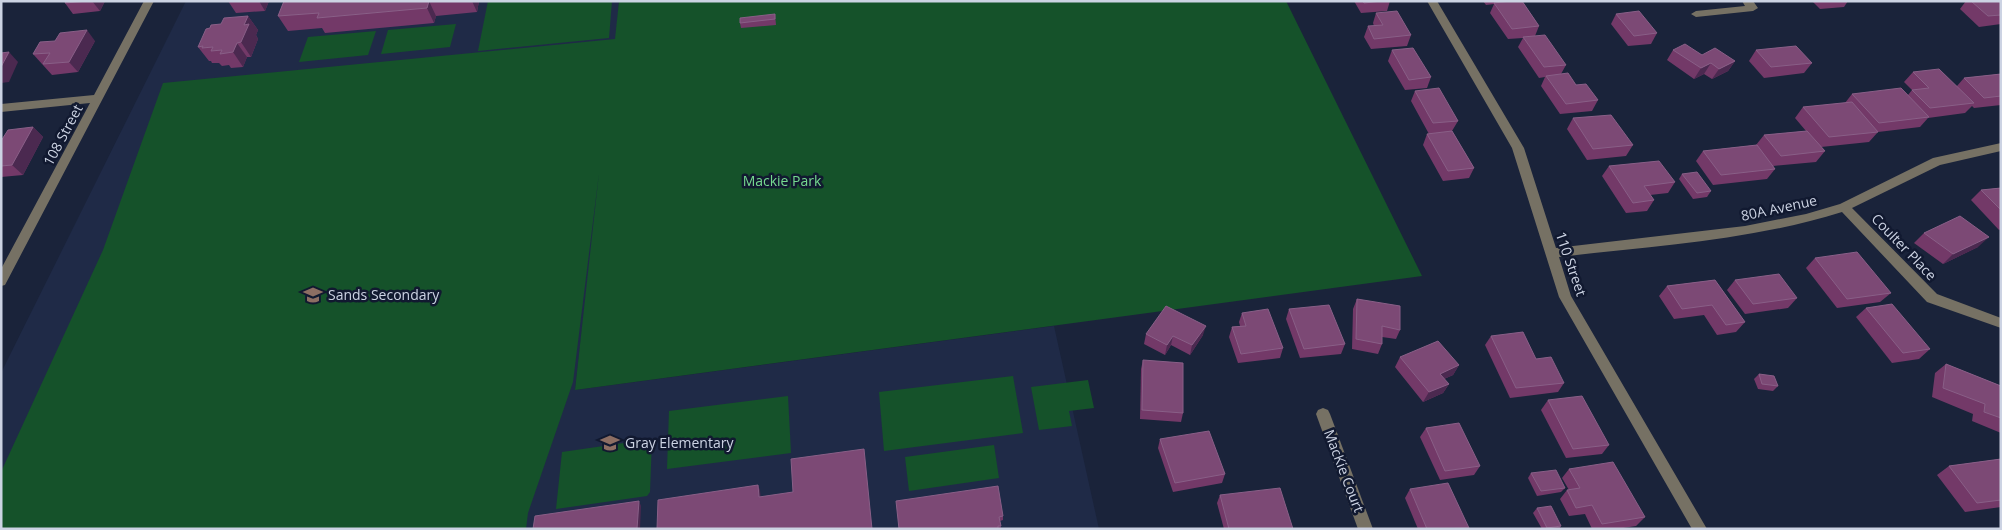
<svg xmlns="http://www.w3.org/2000/svg" width="2002" height="530" font-family="'Open Sans',sans-serif">
<rect width="100%" height="100%" fill="#1a233a"/>
<path fill="#1f2a47" d="M186,1H619L616,37L609,64L595,218L575,390L1054,326L1099,529H1V373Z"/>
<g fill="#15522a">
<path d="M488,1H612L609,38L478,51Z"/>
<path d="M619,1H1286L1422,276L575,390L599,173L573,382L528,513L526,529H1V472L103,250L163,83L615,39Z"/>
<path d="M456,24L450,47L381,54L388,30Z"/>
<path d="M376,31L368,55L299,62L308,37Z"/>
<path d="M1013,376L1023,433L884,451L879,392Z"/>
<path d="M1088,380L1094,408L1069,411L1072,426L1039,430L1031,387Z"/>
<path d="M788,396L791,453L667,469L669,411Z"/>
<path d="M652,439L650,492L647,496L556,509L562,452Z"/>
<path d="M994,445L999,478L909,491L905,457Z"/>
</g>
<g fill="none" stroke-linecap="round" stroke-linejoin="round">
<g fill="#767164" fill-rule="evenodd">
<path d="M144,1H154L5,285L1,286V269L90,103L1,112V104L94,95Z"/>
<path d="M1427,1H1437L1524,148L1556,248L1745,226L1806,214L1840,204L1933,158L2001,143V151L1940,165L1852,208L1937,294L2001,318V328L1927,302L1842,212C1750,241 1653,246 1559,257L1571,296L1707,529H1692L1559,297L1512,148Z"/>
<path d="M1742,1H1753L1758,8L1753,11L1696,17L1691,14L1696,11L1745,6Z"/>
<path d="M1323,408L1328,410L1330,414L1373,529H1358L1316,414L1318,410Z"/>
</g>
</g>
<g fill="#733968">
<path d="M66,1H105L100,11L73,14L65,3Z"/>
<path d="M228,1H269L265,11L236,13Z"/>
<path d="M284,1H479L477,12L436,16L434,23L325,33L322,28L288,31L278,16Z"/>
<path d="M1354,1H1390L1387,11L1361,13Z"/>
<path d="M1483,1H1522L1539,26L1535,36L1566,65L1561,74L1598,100L1592,111L1560,114L1541,86L1545,77L1539,78L1518,47L1523,38L1508,39L1490,13L1494,4L1486,5Z"/>
<path d="M1812,1H1848L1844,7L1820,9Z"/>
<path d="M1966,1H2001V24L1979,27L1960,9Z"/>
<path d="M1376,13L1411,35L1407,46L1371,49L1364,37L1368,26H1374L1373,23Z"/>
<path d="M775,14L776,25L741,28L740,23Z"/>
<path d="M1616,14L1657,33L1651,44L1628,46L1611,24Z"/>
<path d="M248,16L258,30L256,35L258,39L251,57H247L243,67L231,68L229,65L222,66L219,63H212L211,61H209L198,47L210,28Z"/>
<path d="M95,41L78,72L52,75L33,54Z"/>
<path d="M1392,50L1431,77L1427,88L1405,90L1388,61Z"/>
<path d="M1673,50L1702,55L1735,61L1728,71L1712,79L1704,74L1694,79L1667,60Z"/>
<path d="M1756,50L1812,63L1804,73L1764,78L1749,61Z"/>
<path d="M1913,72L1957,86L1964,78L2001,74V105L1974,108L1972,106L1965,113L1928,118L1920,127L1878,132L1869,142L1821,147L1825,151L1816,162L1773,166L1775,169L1767,179L1713,185L1696,161L1703,151L1756,145L1764,135L1806,131L1795,118L1803,107L1845,103L1852,94L1908,95L1912,90L1904,82Z"/>
<path d="M1415,91L1458,121L1452,131L1474,168L1469,178L1443,181L1423,145L1427,134L1452,132L1429,134L1411,101Z"/>
<path d="M1573,118L1633,145L1626,156L1587,160L1567,129Z"/>
<path d="M33,127L43,137L23,175L1,177V141Z"/>
<path d="M1609,166L1675,182L1668,193L1650,195L1654,200L1647,211L1626,213L1602,176Z"/>
<path d="M1682,174L1711,191L1707,197L1693,199L1679,179Z"/>
<path d="M2001,188V229L1999,230L1971,200L1981,190Z"/>
<path d="M1924,233L1978,247L1943,264L1914,243Z"/>
<path d="M1815,258L1891,293L1880,302L1837,308L1806,268Z"/>
<path d="M1715,280L1745,322L1736,332L1717,335L1704,315L1674,319L1659,296L1667,286Z"/>
<path d="M1735,280L1797,298L1788,308L1745,314L1727,290Z"/>
<path d="M1357,299L1400,330L1396,339L1382,337V344L1378,354L1352,349L1353,309Z"/>
<path d="M1866,308L1930,349L1919,359L1892,363L1856,317Z"/>
<path d="M1289,309L1345,344L1341,354L1300,358L1286,319Z"/>
<path d="M1242,313L1283,348L1280,358L1238,363L1229,337L1232,327L1240,326L1239,322Z"/>
<path d="M1146,334L1203,335L1190,355L1171,345L1165,355L1144,344Z"/>
<path d="M1491,336L1536,359L1564,383L1558,392L1510,398L1485,345Z"/>
<path d="M1400,357L1459,365L1453,375L1444,379L1449,384L1443,393L1423,402L1395,367Z"/>
<path d="M1143,360L1183,413L1181,422L1140,419L1141,369Z"/>
<path d="M1946,364L2001,386V433L1972,421L1973,414L1932,397L1935,373Z"/>
<path d="M1759,374L1778,386L1773,391L1758,389L1754,379Z"/>
<path d="M1548,400L1609,445L1602,454L1566,458L1541,410Z"/>
<path d="M1426,428L1480,466L1474,475L1440,480L1420,437Z"/>
<path d="M1160,439L1225,474L1222,483L1173,492L1158,448Z"/>
<path d="M2001,459V507L1965,512L1937,475L1949,466Z"/>
<path d="M1569,469L1645,517L1636,526L1617,529H1592L1585,514L1569,516L1560,499L1567,490H1569L1562,478Z"/>
<path d="M1531,473L1565,488L1561,492L1537,496L1528,478Z"/>
<path d="M1410,489L1468,529H1418L1405,498Z"/>
<path d="M1220,495L1293,529H1224L1217,503Z"/>
<path d="M1537,508L1561,526L1559,529H1542L1533,513Z"/>
<path d="M1003,516V520L1000,521L1001,529H899Z"/>
</g>
<g fill="#4b2950">
<path d="M92,1H105L100,11Z"/>
<path d="M259,1H269L265,11Z"/>
<path d="M429,1L436,16L434,23L427,8Z"/>
<path d="M472,1H479L477,12Z"/>
<path d="M248,16L258,30L256,35L258,39L251,57L241,42L244,25Z"/>
<path d="M87,30L95,41L78,72L69,62Z"/>
<path d="M237,43L247,57L243,67L233,52Z"/>
<path d="M9,52L18,62L9,82L1,83V67Z"/>
<path d="M1735,61L1728,71L1712,79L1719,69Z"/>
<path d="M1711,63L1704,74L1694,79L1701,68Z"/>
<path d="M33,127L43,137L23,175L12,165Z"/>
<path d="M1989,237L1978,247L1943,264L1953,254Z"/>
<path d="M1206,326L1203,335L1190,355L1192,345Z"/>
<path d="M1173,336L1171,345L1165,355L1167,345Z"/>
<path d="M1459,365L1453,375L1435,383L1440,374Z"/>
<path d="M1449,384L1443,393L1423,402L1429,392Z"/>
<path d="M758,485L760,490L761,501L759,497Z"/>
<path d="M639,501L641,506L640,529H637Z"/>
</g>
<g fill="#7c4975" stroke="#895f87">
<path d="M66,1H88L65,3Z"/>
<path d="M284,1H429L427,8L317,18L319,13L278,16Z"/>
<path d="M1363,1H1382L1364,3Z"/>
<path d="M1511,1H1522L1539,26L1512,29L1494,3Z"/>
<path d="M1971,1H2001V15L1988,16Z"/>
<path d="M1397,11L1411,35L1374,39L1368,26L1383,25L1376,13Z"/>
<path d="M1639,11L1657,33L1634,36L1616,14Z"/>
<path d="M775,14V19L740,23V18Z"/>
<path d="M248,16L244,25L249,24L241,42L237,43L233,52L220,54L222,50L211,51L213,47L202,48L203,46L198,47L206,29L210,28L211,25L221,24L224,18Z"/>
<path d="M87,30L69,62L43,64L50,53L33,54L40,42L55,41L60,33Z"/>
<path d="M1545,35L1566,65L1544,67L1523,37Z"/>
<path d="M1685,44L1702,55L1715,48L1735,61L1719,69L1711,63L1701,68L1673,50Z"/>
<path d="M1796,46L1812,63L1771,67L1756,50Z"/>
<path d="M1413,48L1431,77L1409,80L1392,50Z"/>
<path d="M9,52L1,67V53Z"/>
<path d="M1939,69L1974,103L1930,108L1912,90L1929,88L1913,72Z"/>
<path d="M1568,73L1576,85L1586,84L1598,100L1566,104L1546,76Z"/>
<path d="M2001,74V96L1984,98L1964,78Z"/>
<path d="M1439,88L1458,121L1433,123L1415,91Z"/>
<path d="M1901,88L1929,117L1879,123L1852,94Z"/>
<path d="M1852,102L1878,132L1829,137L1803,107Z"/>
<path d="M1611,115L1633,145L1593,149L1573,118Z"/>
<path d="M33,127L12,165L1,166V141L8,130Z"/>
<path d="M1452,131L1474,168L1448,171L1427,134Z"/>
<path d="M1807,131L1825,151L1781,156L1764,135Z"/>
<path d="M1757,145L1775,169L1721,175L1703,151Z"/>
<path d="M1659,161L1675,182L1644,186L1654,200L1633,203L1609,166Z"/>
<path d="M1697,172L1711,191L1697,193L1682,174Z"/>
<path d="M2001,188V210L1981,190Z"/>
<path d="M1960,216L1989,237L1953,254L1924,233Z"/>
<path d="M1857,252L1891,293L1847,299L1815,258Z"/>
<path d="M1779,274L1797,298L1753,304L1735,280Z"/>
<path d="M1715,280L1745,322L1726,325L1712,305L1682,309L1667,286Z"/>
<path d="M1357,299L1400,306V330L1382,326V344L1356,339Z"/>
<path d="M1892,304L1930,349L1903,353L1866,308Z"/>
<path d="M1329,305L1345,344L1304,349L1289,309Z"/>
<path d="M1166,306L1206,326L1192,345L1173,336L1167,345L1146,334Z"/>
<path d="M1268,309L1283,348L1241,354L1232,327L1246,326L1242,313Z"/>
<path d="M1523,332L1536,359L1551,357L1564,383L1516,388L1491,336Z"/>
<path d="M1438,341L1459,365L1440,374L1449,384L1429,392L1400,357Z"/>
<path d="M1143,360L1183,363V413L1142,410Z"/>
<path d="M1946,364L2001,386V418L1984,412L1985,404L1943,388Z"/>
<path d="M1759,374L1774,376L1778,386L1762,384Z"/>
<path d="M1582,396L1609,445L1573,449L1548,400Z"/>
<path d="M1459,423L1480,466L1445,471L1426,428Z"/>
<path d="M1209,431L1225,474L1175,483L1160,439Z"/>
<path d="M864,449L872,529H657L658,500L758,485L759,497L793,492L791,459Z"/>
<path d="M2001,459V500L1977,503L1949,466Z"/>
<path d="M1613,462L1645,517L1602,524L1592,505L1576,508L1567,490L1580,488L1569,469Z"/>
<path d="M1556,470L1565,488L1541,491L1531,473Z"/>
<path d="M1448,483L1469,528L1427,529L1410,489Z"/>
<path d="M998,486L1003,516L999,517L1001,526H998V529H899L896,501Z"/>
<path d="M1280,488L1293,529H1229L1220,495Z"/>
<path d="M639,501L637,529H533L535,516Z"/>
<path d="M1551,506L1561,526L1547,528L1537,508Z"/>
</g>
<defs>
<g id="school-bare" transform="scale(1.5)"><path d="M0-5L7-2L0 1L-7-2ZM-4 1L0 2.5L4 1V4Q0 6-4 4Z" fill="#8d6e63" stroke="#111930" stroke-width="2.5" paint-order="stroke"/></g>
</defs>
<g fill-rule="evenodd">
<use href="#school-bare" x="313" y="295"/>
<use href="#school-bare" x="610" y="443"/>
</g>
<g text-anchor="middle" stroke-width="5" stroke-linejoin="round" paint-order="stroke">
<g font-size="14" fill="#ccd3e3" stroke="#111930">
<text transform="translate(63 135) rotate(-62)" y="5">108 Street</text>
<text transform="translate(1779 208) rotate(-12)" y="5">80A Avenue</text>
<text transform="translate(1904 247) rotate(46)" y="5">Coulter Place</text>
<text transform="translate(1571 264) rotate(71)" y="5">110 Street</text>
<text transform="translate(1344 471) rotate(69)" y="5">MacKie Court</text>
</g>
<g font-size="14" fill="#76da90" stroke="#111930">
<text x="782" y="186">Mackie Park</text>
</g>
<g font-size="14" fill="#ccd3e3" stroke="#111930" text-anchor="start">
<text x="328" y="300">Sands Secondary</text>
<text x="625" y="448">Gray Elementary</text>
</g>
</g>
<rect width="2002" height="530" fill="none" stroke="#ccd3e3" stroke-width="5"/>
</svg>
